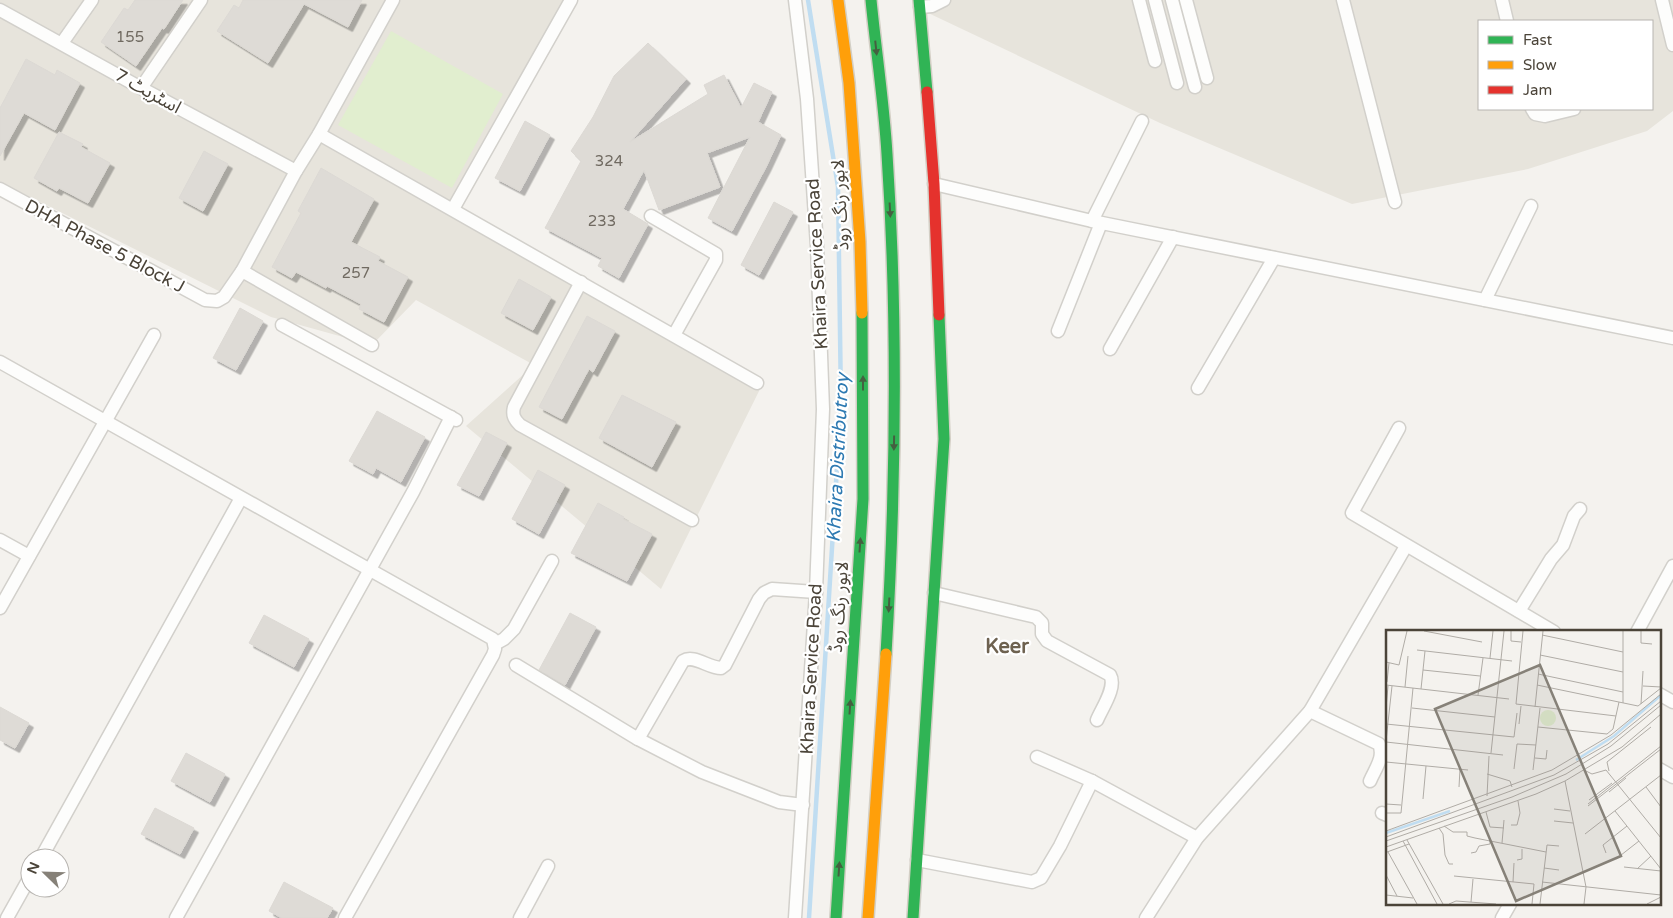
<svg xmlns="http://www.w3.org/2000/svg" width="1673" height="918" font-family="'Varela Round','Noto Sans Arabic',sans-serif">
<defs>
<filter id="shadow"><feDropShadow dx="4.5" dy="4.5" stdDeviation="0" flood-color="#0004"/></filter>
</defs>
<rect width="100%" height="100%" fill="#f4f2ee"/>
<g fill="#e7e4dc" fill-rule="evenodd">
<path d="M0,0H572L453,209L762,385L661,589L466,426L534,365L416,300L372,345L271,317L0,182Z"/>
<path d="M914,0H1673V111L1647,131L1528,169L1352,204L1160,123L924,11ZM1479,21H1652V109H1479Z"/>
</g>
<path fill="#e1eecf" d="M391,31L503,94L452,188L338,125Z"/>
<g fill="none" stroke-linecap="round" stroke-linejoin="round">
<path stroke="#c0ddf1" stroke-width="4.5" d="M808,0L838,187L841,403L809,918"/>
</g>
<g fill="#dedbd6" stroke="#dcd9d4" filter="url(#shadow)">
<path d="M135,0H183L164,29L162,28L136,66L101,42L124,8L128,10Z"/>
<path d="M243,0H362L348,27L304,4L268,63L217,31L234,5L239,8Z"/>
<path d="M648,43L686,79L630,142L708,94L704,85L724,75L741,108L754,83L772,92L758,122L781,135L766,167L732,231L708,218L750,137L707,153L720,187L659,210L644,170L623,209L648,224L619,278L598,266L602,258L545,228L581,161L571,151L593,117L614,76Z"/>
<path d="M26,59L55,75L57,70L80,83L55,130L24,113L0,156V108Z"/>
<path d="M525,121L550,135L520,191L495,178Z"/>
<path d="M59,132L83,144L81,147L110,163L88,203L59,188L57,191L34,178Z"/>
<path d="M204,151L228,164L203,211L179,198Z"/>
<path d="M321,168L374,199L351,242L380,257L378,261L408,277L384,322L359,309L361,304L327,286L326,288L296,272L292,278L272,267L301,213L298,211Z"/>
<path d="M774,202L793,212L759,275L741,265Z"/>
<path d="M519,279L551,297L533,330L501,313Z"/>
<path d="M240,308L263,321L236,370L213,358Z"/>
<path d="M587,316L615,331L593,372L589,369L562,419L539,407Z"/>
<path d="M622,395L676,422L652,467L599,438Z"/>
<path d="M377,411L425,437L401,482L376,468L373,474L349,461Z"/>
<path d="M486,432L507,443L479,496L457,485Z"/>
<path d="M538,470L565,485L539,534L512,519Z"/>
<path d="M598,503L624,517L623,519L652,534L627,581L571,553Z"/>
<path d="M570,613L596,627L565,685L539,670Z"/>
<path d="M264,615L309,639L294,667L249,643Z"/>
<path d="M0,707L29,723L15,748L0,740Z"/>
<path d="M186,753L225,774L210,802L171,781Z"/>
<path d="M155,808L194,828L180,854L141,834Z"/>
<path d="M284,882L333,908L327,918H282L269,911Z"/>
</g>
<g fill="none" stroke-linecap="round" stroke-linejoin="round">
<g stroke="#d2d0cb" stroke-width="15">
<g id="street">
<path d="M795,0L807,99L817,246L823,409L816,592L795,918"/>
<path d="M1139,0L1155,61"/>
<path d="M1155,0L1177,83"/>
<path d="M1172,0L1195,87"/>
<path d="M1186,0L1207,78"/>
<path d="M1343,0L1395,202"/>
<path d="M1502,0L1507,21"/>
<path d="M1662,0L1673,45"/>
<path d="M920,7L932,6L944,0"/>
<path d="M0,10L141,88L296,171"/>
<path d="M62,43L92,0"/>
<path d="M141,88L201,0"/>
<path d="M1532,109L1535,114L1545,116L1574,109"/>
<path d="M319,134L757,383"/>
<path d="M934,184L1092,221L1673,338"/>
<path d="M0,189L205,300L217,301L224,297L242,271L296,171L319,134L393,0"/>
<path d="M453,209L571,0"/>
<path d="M651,216L716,254V260L674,335"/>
<path d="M1092,221L1142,121"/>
<path d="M242,271L372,345"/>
<path d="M581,282L514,407C512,415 514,419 520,425L692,520"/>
<path d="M1485,300L1531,206"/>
<path d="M282,325L456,420"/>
<path d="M1058,331L1101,223"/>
<path d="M1110,349L1173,237"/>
<path d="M0,362L493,639L495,649L493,655L345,918"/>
<path d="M1198,388L1274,258"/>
<path d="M1399,428L1352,513L1554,632"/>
<path d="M0,540L29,556"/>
<path d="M934,593L1036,617L1042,623V634L1047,641L1110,675C1117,687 1102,708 1097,720"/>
<path d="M0,608L154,335"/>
<path d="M1519,611L1551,559L1563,545L1574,516L1580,509"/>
<path d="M1637,632L1673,566"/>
<path d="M495,644L504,639L514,629L552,561"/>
<path d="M516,665L638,739L702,772L779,802L803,805"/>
<path d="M1659,694L1673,702"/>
<path d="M1310,711L1379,744C1385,757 1375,769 1370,781"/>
<path d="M638,739L683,661C694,654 708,668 721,668L725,665L759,599L764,593L772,589L816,592"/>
<path d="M1037,757L1092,781L1197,838"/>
<path d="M1659,769L1673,777"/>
<path d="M1382,813L1387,815"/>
<path d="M41,858L241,498"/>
<path d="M917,860L1032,882L1041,878L1060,846L1092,781"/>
<path d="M7,918L30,877"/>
<path d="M176,918L413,492L451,417"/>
<path d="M520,918L548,866"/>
<path d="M1146,918L1197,838L1310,711L1406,546"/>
<path d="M1502,918L1510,904"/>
</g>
</g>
<g stroke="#d3cfc5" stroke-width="14">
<g id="fast">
<path d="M871,0C876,51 884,103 887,154C898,321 896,487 886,654"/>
<path d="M919,0L927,92"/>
<path d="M836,918L863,499L862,313"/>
<path d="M913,918L944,439L939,315"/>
</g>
</g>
<g stroke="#d3cfc5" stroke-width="14">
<g id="slow">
<path d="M838,0L849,83L860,242L862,313"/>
<path d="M868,918L886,654"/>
</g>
</g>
<g stroke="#d3cfc5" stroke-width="14">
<path id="jam" d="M927,92L934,184L939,315"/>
</g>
<use href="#street" stroke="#fdfdfc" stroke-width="12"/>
<use href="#fast" stroke="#30b455" stroke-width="11"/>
<use href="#slow" stroke="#ff9f0a" stroke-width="11"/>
<use href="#jam" stroke="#e5322d" stroke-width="11"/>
</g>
<defs><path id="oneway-solid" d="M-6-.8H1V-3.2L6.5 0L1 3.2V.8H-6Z" transform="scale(1.25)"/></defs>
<g fill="#446040">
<use href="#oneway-solid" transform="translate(876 48) rotate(84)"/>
<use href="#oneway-solid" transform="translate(890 210) rotate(87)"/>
<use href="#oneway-solid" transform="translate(863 383) rotate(-90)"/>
<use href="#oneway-solid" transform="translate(894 443) rotate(91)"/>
<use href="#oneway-solid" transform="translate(860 545) rotate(-86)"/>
<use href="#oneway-solid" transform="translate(889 605) rotate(93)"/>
<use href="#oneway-solid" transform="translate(850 707) rotate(-86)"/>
<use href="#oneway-solid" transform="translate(839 869) rotate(-86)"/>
</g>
<g text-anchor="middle" stroke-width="4.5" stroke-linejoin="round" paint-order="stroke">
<g font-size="15" fill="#706a61">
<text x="130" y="42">155</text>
<text x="609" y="166">324</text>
<text x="602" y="226">233</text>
<text x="356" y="278">257</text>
</g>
<g font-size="18" fill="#4b4439" stroke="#fff">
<text transform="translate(148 91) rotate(29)" y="6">اسٹریٹ 7</text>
<text transform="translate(840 205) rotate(-93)" y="6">لاہور رنگ روڈ</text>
<text transform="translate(105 246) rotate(28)" y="6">DHA Phase 5 Block J</text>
<text transform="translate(817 264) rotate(-93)" y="6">Khaira Service Road</text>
<text transform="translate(839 607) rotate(-86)" y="6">لاہور رنگ روڈ</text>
<text transform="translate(811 669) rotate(-87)" y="6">Khaira Service Road</text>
</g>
<g font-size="19" font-style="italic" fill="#2e7ab2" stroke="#fff">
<text transform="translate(837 458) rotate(-87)" y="7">Khaira Distributroy</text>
</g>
<g font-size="20" font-weight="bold" fill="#6e6250" stroke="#fff">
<text x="1007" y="653">Keer</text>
</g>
</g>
<g transform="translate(1386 630)">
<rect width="275" height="275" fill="#f4f2ee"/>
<path d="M154 88a8 8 0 1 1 16 0a8 8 0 1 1-16 0Z" fill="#e1eecf"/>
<path fill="none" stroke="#c0ddf1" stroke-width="2.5" d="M190,130L228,106L274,66M0,203L64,181"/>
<path fill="none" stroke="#b0aca6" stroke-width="1" d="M38,1L96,12M125,1V11L135,12M137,1L130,74L230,86M255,1V13L266,14M156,5L237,22M31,20L126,31M154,25L237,42M104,28L107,1M0,32L13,35L21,1M37,40L94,46M152,44L237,62M1,52L3,33M0,55L123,69M151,55L252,76L275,58M257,56L275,57M19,57L22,26M35,59L39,21M92,65L97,28M237,73V1M255,74L257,41M149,77L157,1M0,78L2,56M26,78L109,87M0,94L128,107M133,94L135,76M152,97L221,104L227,99L233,72M128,107L131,83M0,111L6,56M0,112L117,125M105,123L118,1M149,128L160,129L161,120M0,132L82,140M128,139L131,114L150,115M147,140L154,78M198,140L206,144L220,140L275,208M223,141L221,132L265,97M101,144L124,151L126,157M179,151L200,257L198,274M73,157L74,139M260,157L275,177M223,162L240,148M101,166L103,126M37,169L40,136M203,170L226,153M0,174L15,175M202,174L275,116M202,176L275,119M168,179L184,181M229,181L275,239M100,182L104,197L118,198M0,183H15L27,58M168,191L187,193M125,195H131L134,183L132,171M58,196L67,202H81V206L89,208L160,222M53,198L57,204L59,225L63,234H67M0,201L166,140L225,105L275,64M199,204L275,145M0,207L168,145L222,114L275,71M21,210L57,274M0,211L126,167L180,144L225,116L275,75M17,211L51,274M116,213L118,190M0,217L150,164L179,151L236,117L275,84M1,222L23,214M2,222L31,274M85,223L90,222L93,216L104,214V211M220,223L217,215L241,196M230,229L253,211M131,230L136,229V219M238,237L275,241M158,238L173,240M251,239L265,226M0,245L11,266M68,246L148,254L146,274M127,252L128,233M156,252L275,265M0,265L27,268M85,272L87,249M63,274L70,271L110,274M154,274L161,215L173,216M261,274L275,267"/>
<path fill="#868178" fill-opacity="0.15" stroke="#868178" stroke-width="2.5" d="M154,35L235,226L130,271L49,79Z"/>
<rect width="275" height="275" fill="none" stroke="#4b4439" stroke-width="2.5"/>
</g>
<rect x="1478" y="20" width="175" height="90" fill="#ffffff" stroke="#b7b4b0"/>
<rect x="1488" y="36" width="25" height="8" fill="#30b455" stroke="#b7b4b0"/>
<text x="1523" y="45" font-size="15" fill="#4b4439">Fast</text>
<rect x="1488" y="61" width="25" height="8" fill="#ff9f0a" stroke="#b7b4b0"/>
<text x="1523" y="70" font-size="15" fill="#4b4439">Slow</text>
<rect x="1488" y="86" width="25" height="8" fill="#e5322d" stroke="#b7b4b0"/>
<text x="1523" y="95" font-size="15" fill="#4b4439">Jam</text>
<g transform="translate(45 873) rotate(293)"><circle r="24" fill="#ffffff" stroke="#b7b4b0"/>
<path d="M0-4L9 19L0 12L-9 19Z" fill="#868178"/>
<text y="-8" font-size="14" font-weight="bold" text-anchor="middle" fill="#4b4439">N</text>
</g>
</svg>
